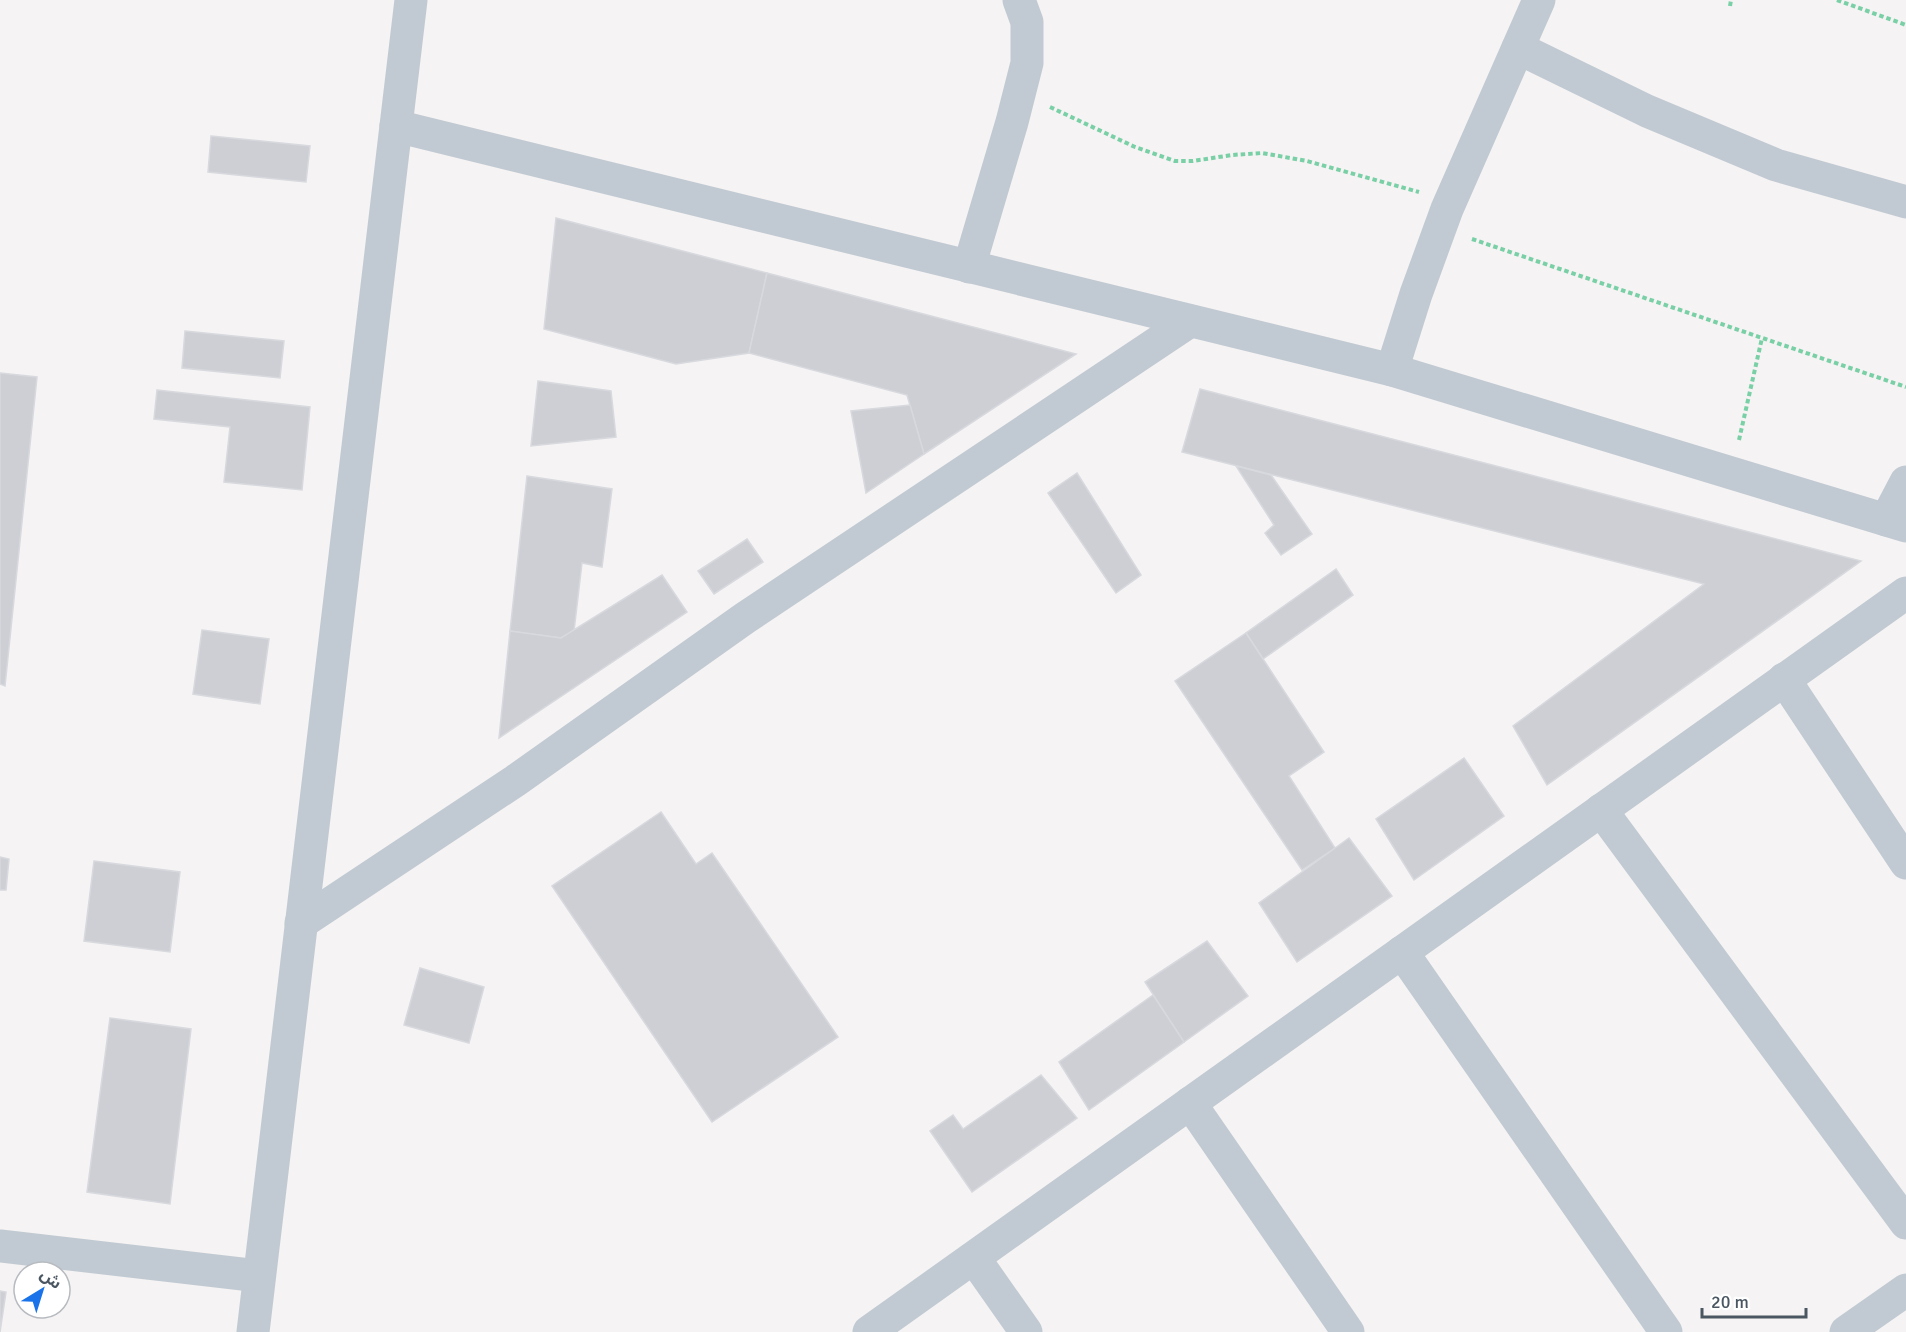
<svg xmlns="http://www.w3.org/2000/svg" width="1906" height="1332" font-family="Signika,'Noto Sans Arabic',sans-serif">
<rect width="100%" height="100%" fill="#f5f3f3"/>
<g fill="#cdcfd5" stroke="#d7d9de" stroke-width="1.5">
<path d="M211,136L310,146L306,182L208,172Z"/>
<path d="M556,218L767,273L749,353L676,364L544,329Z"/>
<path d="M767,273L1076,354L924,454L907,395L749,353Z"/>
<path d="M185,331L284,341L280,378L182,368Z"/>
<path d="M0,373L37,377L5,686L0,684Z"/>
<path d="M538,381L611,391L616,437L531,446Z"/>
<path d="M1200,389L1861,561L1547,785L1513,726L1704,584L1182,452Z"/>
<path d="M157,390L310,407L302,490L224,482L230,427L154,419Z"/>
<path d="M910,405L924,454L866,493L851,411Z"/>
<path d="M1236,466L1271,475L1312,534L1281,555L1265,533L1274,525Z"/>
<path d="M1077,473L1141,575L1116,593L1048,493Z"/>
<path d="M527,476L612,489L602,567L582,563L574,631L561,638L510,631Z"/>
<path d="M747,539L763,562L714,594L698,571Z"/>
<path d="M1336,569L1353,595L1263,659L1246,633Z"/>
<path d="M662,575L687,612L499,738L510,631L561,638Z"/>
<path d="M202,630L269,639L260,704L193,694Z"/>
<path d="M1246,633L1324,752L1289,776L1335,848L1302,870L1175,681Z"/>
<path d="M1464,758L1504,816L1414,880L1376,819Z"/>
<path d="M661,812L696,864L712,853L838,1037L712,1122L552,886Z"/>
<path d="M1349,838L1392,896L1297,962L1259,903Z"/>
<path d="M0,857L9,859L6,890H0Z"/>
<path d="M94,861L180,872L170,952L84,941Z"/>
<path d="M1207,941L1248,996L1184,1042L1145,982Z"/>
<path d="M420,968L484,987L469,1043L404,1025Z"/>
<path d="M1153,995L1184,1042L1089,1110L1059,1062Z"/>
<path d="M110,1018L191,1029L170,1204L87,1192Z"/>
<path d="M1041,1075L1077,1118L972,1192L930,1131L953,1115L963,1129Z"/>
<path d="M0,1291L6,1292L0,1332Z"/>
</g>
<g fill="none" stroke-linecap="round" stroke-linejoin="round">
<g stroke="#7ad0a6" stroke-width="4" stroke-dasharray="4.5 3" stroke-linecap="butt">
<path d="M1837,0L1906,25"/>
<path d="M1730,6L1731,0"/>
<path d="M1050,107L1135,147L1175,161H1193L1232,155L1262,153L1307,161L1419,192"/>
<path d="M1472,239L1906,387"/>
<path d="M1739,440L1762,338"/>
</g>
<g stroke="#c1cad2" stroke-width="33">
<path d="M411,0L396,126L1392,370L1906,526"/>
<path d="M1518,48L1647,111L1776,165L1906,202"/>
<path d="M969,267L1012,122L1027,63V22L1019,0"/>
<path d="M1392,370L1416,294L1447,209L1539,0"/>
<path d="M1886,520L1906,482"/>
<path d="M1784,679L1906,863"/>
<path d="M1601,810L1906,1223"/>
<path d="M301,923L515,781L745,618L1190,321"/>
<path d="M1402,952L1666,1332"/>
<path d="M1190,1103L1348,1332"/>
<path d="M0,1246L259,1276"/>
<path d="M974,1258L1026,1332"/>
<path d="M253,1332L396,126"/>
<path d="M869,1332L1906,593"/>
<path d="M1846,1332L1906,1290"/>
</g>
</g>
<g transform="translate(42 1290) rotate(38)"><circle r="28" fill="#ffffff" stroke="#b7bbc0" stroke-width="1.5"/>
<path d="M0-4.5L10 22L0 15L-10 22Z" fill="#1a73e8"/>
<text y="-9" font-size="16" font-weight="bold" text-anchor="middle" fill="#4a5661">ش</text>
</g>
<path d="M1702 1308v9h104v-9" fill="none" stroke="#4a5661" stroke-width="3"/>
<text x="1711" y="1308" font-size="18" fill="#4a5661" stroke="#ffffff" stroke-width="4.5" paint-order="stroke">20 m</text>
</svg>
